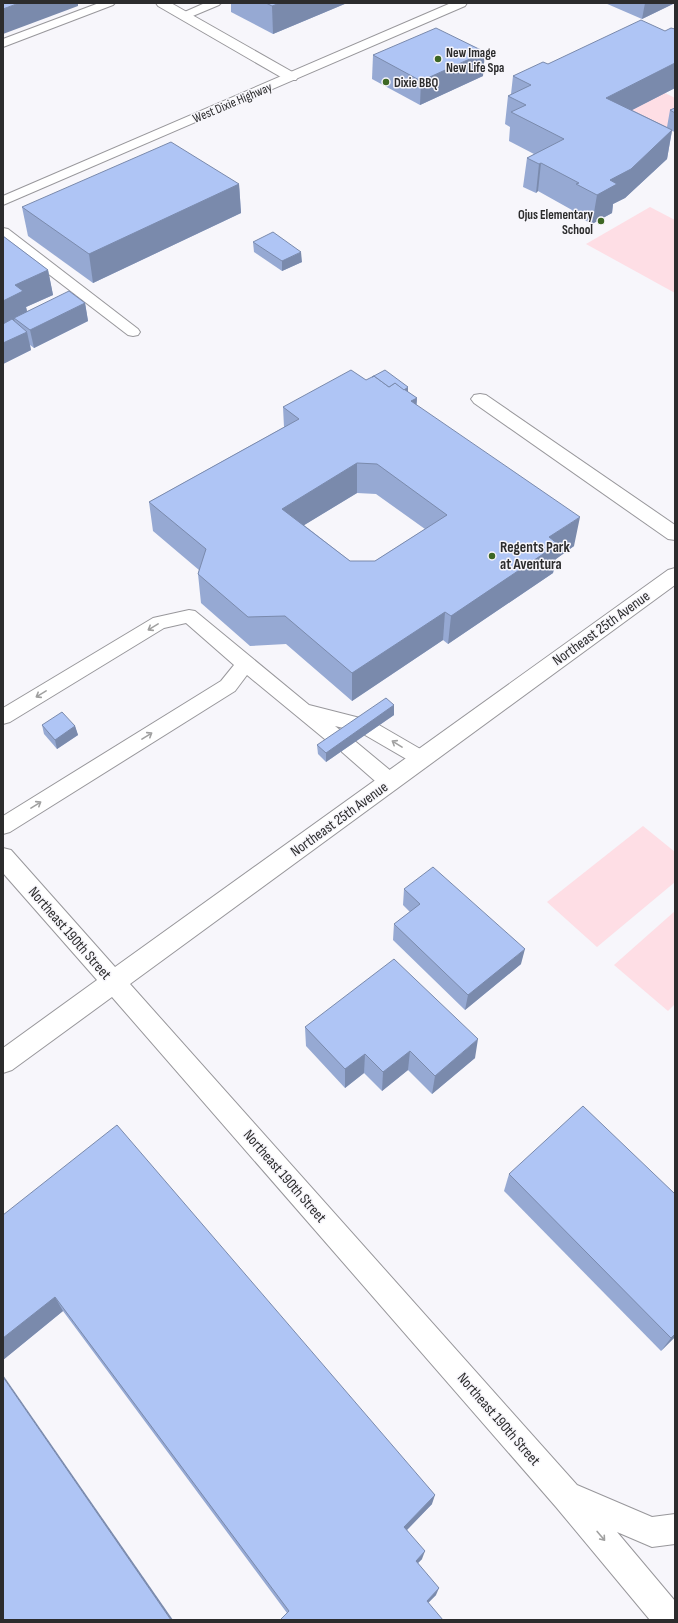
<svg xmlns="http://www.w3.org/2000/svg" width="678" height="1623" font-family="'Sofia Sans Condensed',sans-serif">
<rect width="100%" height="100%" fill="#f7f6fb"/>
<g fill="#fedee5">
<path d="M665,93L675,98V124L648,138L612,120Z"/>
<path d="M650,207L675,220V293L586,244Z"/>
<path d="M643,826L675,852V882L597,947L547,902Z"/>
<path d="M675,911V1004L668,1011L614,965Z"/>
</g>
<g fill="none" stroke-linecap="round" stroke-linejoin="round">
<g stroke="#98979b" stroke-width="2">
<g id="service">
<path d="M99,3H115L113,5L3,47V39Z"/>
<path d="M205,3H221L219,5L188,18H180L178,16L180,14Z"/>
<path d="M3,228L8,229L138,329L140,332L138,335L133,336L128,335L3,239Z"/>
<path d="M189,610L195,611L309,705L360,718L367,720L369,724L372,723L379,725L429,754L432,759L429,764L422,767L415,764L365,735L363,731L360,732L335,726L346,735L348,740L356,742L397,776L400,782L397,788L390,790L383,788L342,752L340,747L332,745L247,675L235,691L10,832L3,834V816L221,681L234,665L186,623L164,628L10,722L3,724V708L153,618Z"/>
</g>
</g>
<g stroke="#98979b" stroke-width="2">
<g id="minor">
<path d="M156,3H171L296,74L298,77L296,80H286L158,6Z"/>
<path d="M480,394L486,395L675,525V540L668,539L474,403L471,399L474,395Z"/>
<path d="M675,568V585L130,984L577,1485L652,1517L675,1514V1544L652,1547L617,1532L675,1601V1620H650L556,1507L112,997L12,1070L3,1073V1048L97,980L3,873V848L11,850L115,967L668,570Z"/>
</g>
</g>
<g stroke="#98979b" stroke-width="2">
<path id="tertiary" d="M451,3H467L465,6L3,205V196Z"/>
</g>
<use href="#service" fill="#fff" fill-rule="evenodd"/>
<use href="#minor" fill="#fff" fill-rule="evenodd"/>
<use href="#tertiary" fill="#fff" fill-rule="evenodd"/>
</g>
<g fill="#96a9d3" fill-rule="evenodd">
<path d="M231,3H347L273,34L231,12Z"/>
<path d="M605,3H675L642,19Z"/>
<path d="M675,29V88L632,110L667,127L670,110L675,108V132L672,131L667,159L625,198L613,204L612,213L592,224L571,213L572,210L538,191L536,193L523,187L527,158L534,154L509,141L510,127L505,124L508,96L511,94L513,76L548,64L665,31Z"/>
<path d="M373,55L483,76L420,105L372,79Z"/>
<path d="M239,184L241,213L93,283L28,236L22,207Z"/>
<path d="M3,236L48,270L53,295L26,307L27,311L85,303L88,321L34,348L30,345L31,350L3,364Z"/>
<path d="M253,242L302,262L282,271L254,252Z"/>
<path d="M366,380L408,392L417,398L416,405L574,546L556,559L553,573L448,644L443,640L352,701L286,644L250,646L201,603L198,574L199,570L153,531L149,502L284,427L283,407ZM357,493L376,494L425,529L375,561H350L304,525Z"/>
<path d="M394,705V715L326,762L318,754L317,745Z"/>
<path d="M42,725L75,726L78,735L57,749L44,734Z"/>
<path d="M404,889L521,964L465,1010L393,940L394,924L410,912L403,905Z"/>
<path d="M305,1027L475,1058L432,1094L408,1070L382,1091L364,1073L345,1088L306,1046Z"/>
<path d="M509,1174L675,1194V1337L661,1351L504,1191Z"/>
<path d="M3,1215L432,1504L407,1530L422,1559L418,1563L436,1595L428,1603L287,1613L63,1311L3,1360Z"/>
</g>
<g fill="#7a8aac">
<path d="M19,3H78V6L3,34V9Z"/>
<path d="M280,3H347L273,34L272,6Z"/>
<path d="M645,3H675L642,19Z"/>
<path d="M485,52L483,76L420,105L421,81Z"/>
<path d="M675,63V88L601,126L606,98Z"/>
<path d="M672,130L667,159L625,198L613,204L612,213L592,224L597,195L610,180Z"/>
<path d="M541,163L538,191L536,193L539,164Z"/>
<path d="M239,184L241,213L93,283L89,254Z"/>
<path d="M301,252L302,262L282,271V261Z"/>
<path d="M48,270L53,295L26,307L28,316L14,318L15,323L3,328V301L15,285Z"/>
<path d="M85,303L88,321L34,348L30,330Z"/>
<path d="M27,332L31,350L3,364V343Z"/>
<path d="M408,387V397L396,394Z"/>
<path d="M417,398L415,428L411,401Z"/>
<path d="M357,463V493L283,538L282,509Z"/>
<path d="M580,517L574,546L556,559L553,573L448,644L451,616L549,537Z"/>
<path d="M445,612L443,640L352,701V673Z"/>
<path d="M394,705V715L326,762V753Z"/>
<path d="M75,726L78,735L57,749L55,740Z"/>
<path d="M525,949L521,964L465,1010L468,995Z"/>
<path d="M478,1039L475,1058L432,1094L435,1076Z"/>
<path d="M410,1051L408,1070L382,1091L383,1072Z"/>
<path d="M365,1054L364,1073L345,1088V1069Z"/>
<path d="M55,1297L63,1311L3,1360V1338Z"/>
<path d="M675,1334V1337L661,1351L671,1338Z"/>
<path d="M3,1375L173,1620H171L3,1377Z"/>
<path d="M435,1495L432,1504L402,1535L404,1527Z"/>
<path d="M425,1551L422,1559L413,1568L416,1561Z"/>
<path d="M439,1588L436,1595L424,1607L427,1601Z"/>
</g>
<g fill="#afc5f5" stroke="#7a8aac" fill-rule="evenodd">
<path d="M3,3H19L3,9Z"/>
<path d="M266,3H280L272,6Z"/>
<path d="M641,20L665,31L671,28L675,29V63L606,98L672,130L631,169L610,180L617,184L597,195L576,184L579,183L541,163L539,164L527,158L564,139L511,112L526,105L508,96L531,85L513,76L543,62L548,64Z"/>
<path d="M436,28L485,52L421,81L373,55Z"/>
<path d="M675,108V113L670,110Z"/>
<path d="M171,142L239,184L89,254L22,207Z"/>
<path d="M273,232L301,252L282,261L253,242Z"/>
<path d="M3,236L48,270L15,285L23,291L3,301Z"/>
<path d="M69,291L85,303L30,330L14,318Z"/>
<path d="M12,319L27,332L3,343V324Z"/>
<path d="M351,370L366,380L374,376L389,387L395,383L417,398L411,401L580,517L549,537L558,544L451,616L445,612L352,673L285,616L248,617L198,574L206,549L149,502L299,419L283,407ZM357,463L377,464L447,515L375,561H350L282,509Z"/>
<path d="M385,370L408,387L404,390L395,383L389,387L374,376L372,377Z"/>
<path d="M386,698L394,705L326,753L317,745Z"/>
<path d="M62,712L75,726L55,740L42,725Z"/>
<path d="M433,867L525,949L468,995L394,924L420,904L404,889Z"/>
<path d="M394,959L478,1039L435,1076L410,1051L383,1072L365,1054L345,1069L305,1027Z"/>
<path d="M583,1106L675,1194V1334L671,1338L509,1174Z"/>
<path d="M117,1125L435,1495L404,1527L425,1551L416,1561L439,1588L427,1601L443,1620H280L289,1611L55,1297L3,1338V1215Z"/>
<path d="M3,1377L171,1620H3Z"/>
</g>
<defs><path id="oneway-shaft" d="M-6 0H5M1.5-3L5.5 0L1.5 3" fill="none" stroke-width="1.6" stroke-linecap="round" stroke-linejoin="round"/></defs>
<g stroke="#a0a0a0">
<use href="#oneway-shaft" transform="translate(153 627) rotate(149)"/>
<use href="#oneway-shaft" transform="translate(41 694) rotate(149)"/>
<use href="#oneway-shaft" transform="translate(147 736) rotate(-32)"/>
<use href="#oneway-shaft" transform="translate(397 744) rotate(-148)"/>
<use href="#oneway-shaft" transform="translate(36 805) rotate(-32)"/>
<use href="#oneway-shaft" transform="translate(601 1536) rotate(50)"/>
</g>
<g fill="#3d6724" stroke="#f7f6fb" stroke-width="1.5">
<circle cx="438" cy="59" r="4"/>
<circle cx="386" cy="82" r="4"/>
<circle cx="601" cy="221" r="4"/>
<circle cx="492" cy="556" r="4"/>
</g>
<g text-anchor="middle" stroke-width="3" stroke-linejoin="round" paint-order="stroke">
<g font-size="13" font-weight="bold" fill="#2c2c2d" stroke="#f7f6fb" text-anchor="start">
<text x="446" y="57">New Image<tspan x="446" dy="15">New Life Spa</tspan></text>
<text x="394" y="87">Dixie BBQ</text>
<text x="593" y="219" text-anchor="end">Ojus Elementary<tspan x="593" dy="15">School</tspan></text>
</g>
<g font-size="13" fill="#2c2c2d" stroke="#f7f6fb">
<text transform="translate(232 102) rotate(-23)" y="5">West Dixie Highway</text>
</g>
<g font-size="15" font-weight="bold" fill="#2c2c2d" stroke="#f7f6fb" text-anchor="start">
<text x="500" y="552">Regents Park<tspan x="500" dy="17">at Aventura</tspan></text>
</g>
<g font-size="15" fill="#2c2c2d" stroke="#f7f6fb">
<text transform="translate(601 628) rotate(-36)" y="5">Northeast 25th Avenue</text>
<text transform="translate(339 819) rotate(-36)" y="5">Northeast 25th Avenue</text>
<text transform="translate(70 933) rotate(49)" y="5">Northeast 190th Street</text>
<text transform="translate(285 1176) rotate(49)" y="5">Northeast 190th Street</text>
<text transform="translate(499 1419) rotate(49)" y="5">Northeast 190th Street</text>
</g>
</g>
<rect width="678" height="1623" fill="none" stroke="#2c2c2d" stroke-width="8"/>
</svg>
